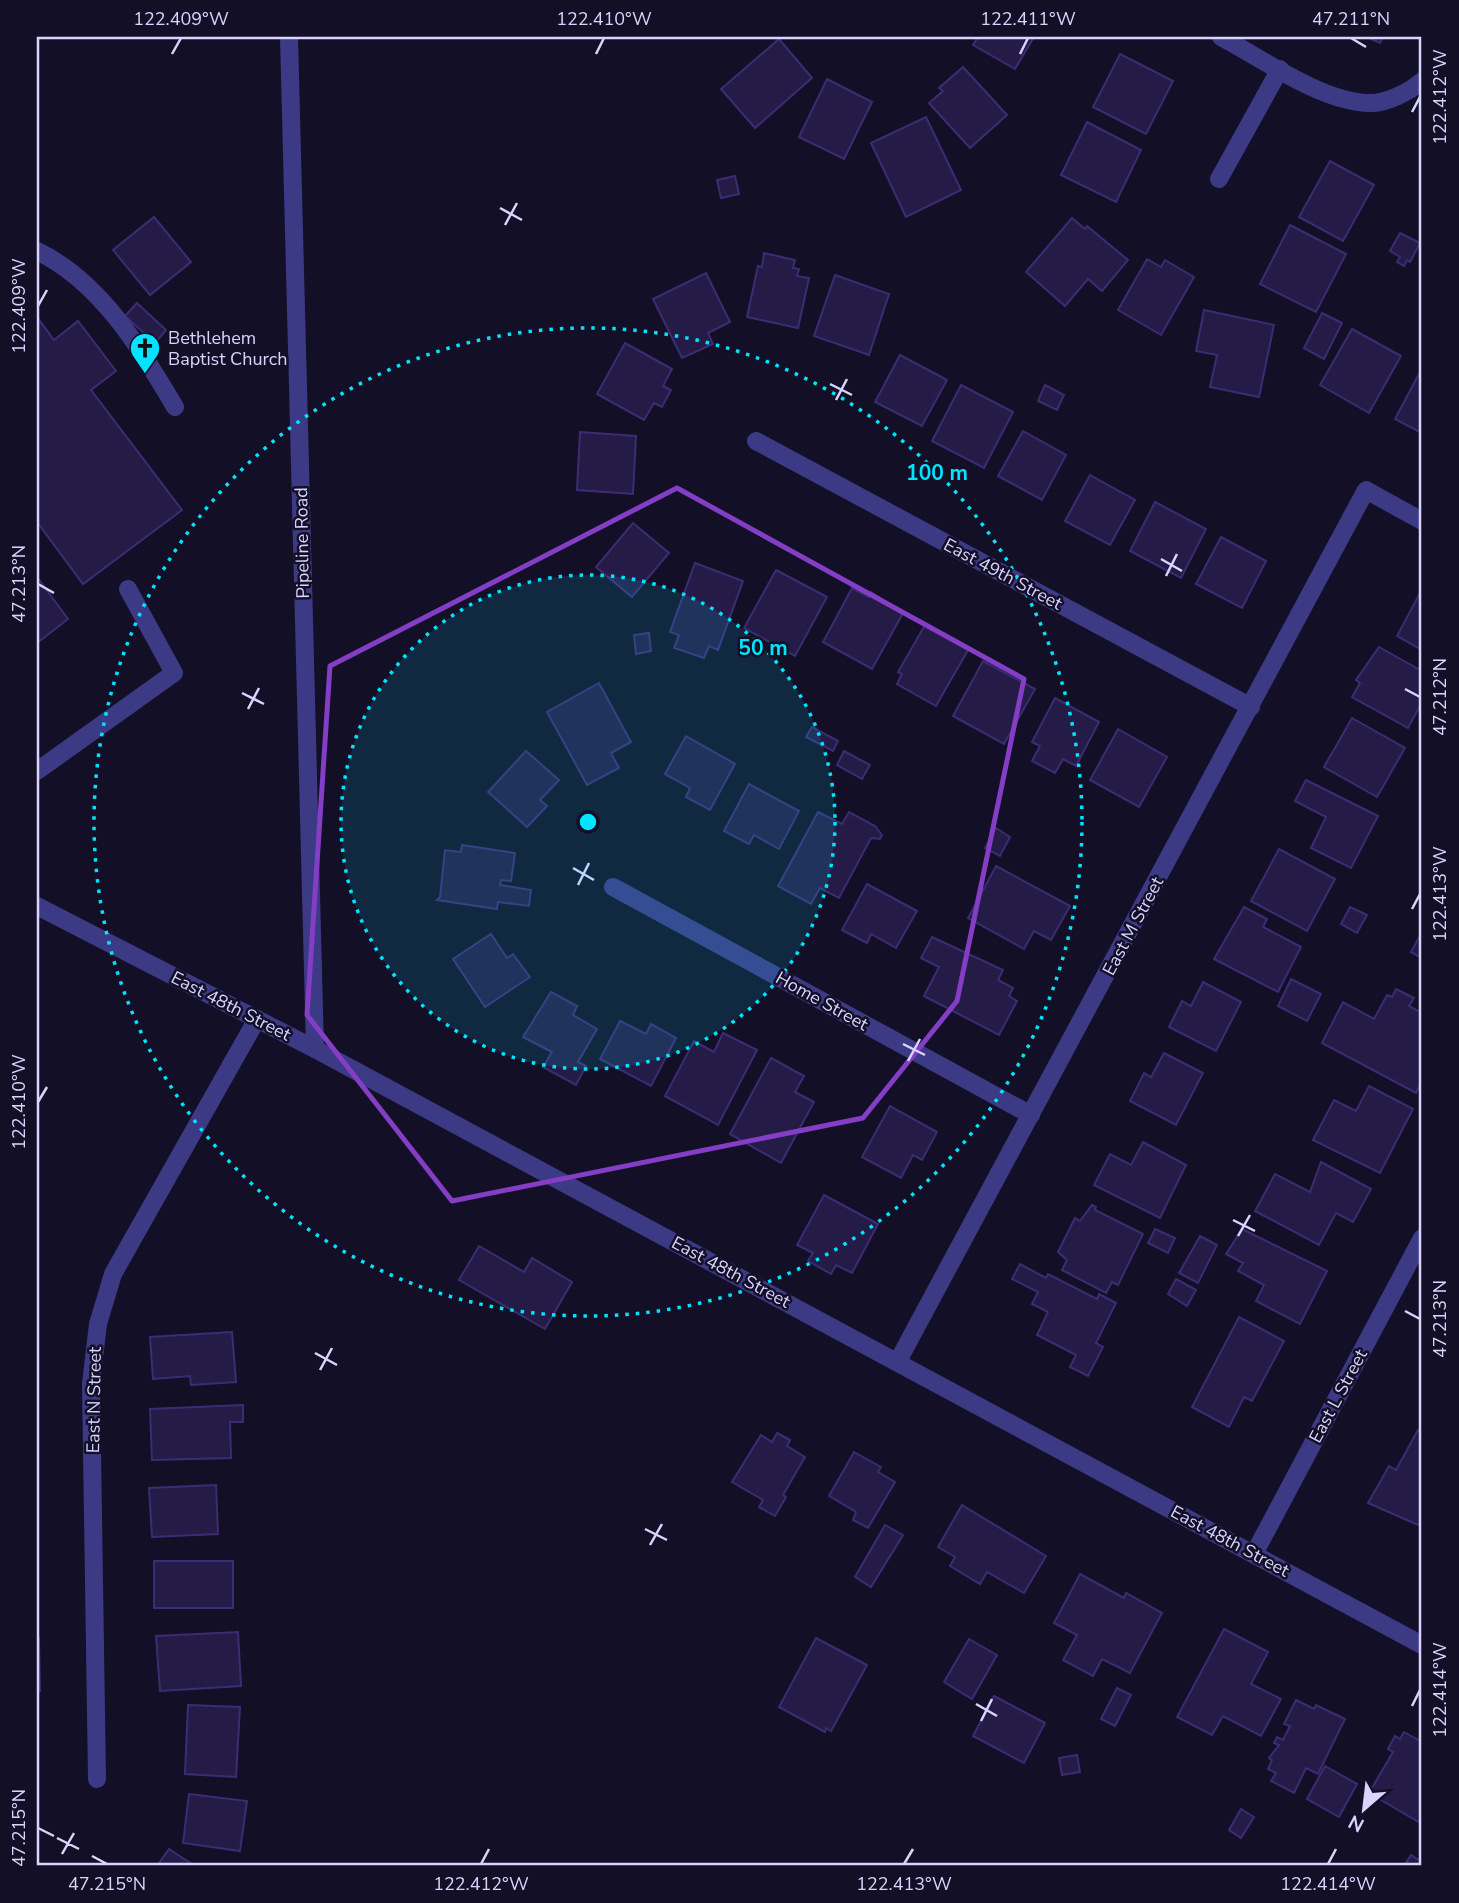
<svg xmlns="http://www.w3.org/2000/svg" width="1459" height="1903" font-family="'Nunito Sans',sans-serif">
<rect width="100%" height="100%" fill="#130f26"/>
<g fill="#241b47" stroke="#3b2d73" stroke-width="2">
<path d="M978,37H1034L1015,69L973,45Z"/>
<path d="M1367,37H1383L1380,43Z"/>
<path d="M779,39L812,78L755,128L721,89Z"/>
<path d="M1120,54L1173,81L1146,134L1093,107Z"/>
<path d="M963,67L1007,115L970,148L929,103L943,91L939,88Z"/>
<path d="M827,79L872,102L844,159L799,137Z"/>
<path d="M926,117L961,190L906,217L871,143Z"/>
<path d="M1087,122L1141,150L1116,202L1061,175Z"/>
<path d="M1330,161L1374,185L1343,241L1299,217Z"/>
<path d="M735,176L739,194L721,198L717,180Z"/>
<path d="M154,217L191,262L150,295L113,250Z"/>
<path d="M1072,218L1085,229L1087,226L1128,260L1102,291L1088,279L1065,306L1026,272Z"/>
<path d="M1290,225L1346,254L1316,312L1260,284Z"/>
<path d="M1400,233L1420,243L1410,262L1407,260L1404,266L1397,262L1400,257L1390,251Z"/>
<path d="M764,253L795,260L793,268L799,269L797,276L809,278L798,328L747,317L758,266L762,267Z"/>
<path d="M1147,259L1161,267L1165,260L1194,277L1161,335L1118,310Z"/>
<path d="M706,273L730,322L708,333L713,344L682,358L653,299Z"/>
<path d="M835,275L889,294L869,355L814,336Z"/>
<path d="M137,303L166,330L155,343L125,316Z"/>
<path d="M1204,310L1274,325L1259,397L1210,387L1217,355L1196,351Z"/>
<path d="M1322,313L1342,323L1324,359L1304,348Z"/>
<path d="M37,317L54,340L78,321L116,371L91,390L182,510L83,584L37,522Z"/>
<path d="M1352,329L1401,356L1369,413L1320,385Z"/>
<path d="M625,343L672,369L663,386L671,390L662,407L654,403L644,420L597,394Z"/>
<path d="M900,355L947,380L922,426L875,402Z"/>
<path d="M1419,374L1422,376V433L1395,419Z"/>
<path d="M961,385L1013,412L984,468L932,441Z"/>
<path d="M1045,385L1064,395L1057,410L1038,401Z"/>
<path d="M1023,431L1066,455L1042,500L998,476Z"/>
<path d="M580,432L636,436L633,494L577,490Z"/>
<path d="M1090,475L1135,500L1110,545L1065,521Z"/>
<path d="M1155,502L1206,529L1181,578L1130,551Z"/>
<path d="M633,523L669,553L632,597L596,567Z"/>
<path d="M1221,537L1266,561L1242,608L1196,584Z"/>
<path d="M695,563L743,581L718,650L709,646L704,658L674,648L679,635L670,632Z"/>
<path d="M776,570L827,597L795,656L744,628Z"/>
<path d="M37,577L68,619L37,643Z"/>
<path d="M852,588L869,597L871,592L903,613L872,669L823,642Z"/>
<path d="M1421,591H1422V650L1397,636Z"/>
<path d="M925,625L968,650L936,706L897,684L902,674L898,672Z"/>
<path d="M649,633L651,651L636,654L634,635Z"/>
<path d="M1379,647L1422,671V702L1408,728L1352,697L1360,683L1356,680Z"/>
<path d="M983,661L1035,689L1004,744L953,716Z"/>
<path d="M599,683L631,742L611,753L619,768L587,785L547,712Z"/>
<path d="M1055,698L1099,722L1076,766L1063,759L1055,773L1032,761L1040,746L1032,742Z"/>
<path d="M1352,718L1405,748L1377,797L1324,767Z"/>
<path d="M812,727L838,741L833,751L806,737Z"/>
<path d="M1118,729L1167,757L1139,807L1090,780Z"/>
<path d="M686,736L735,764L710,810L686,797L690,788L665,774Z"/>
<path d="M526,751L559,780L540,800L547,806L527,827L488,792Z"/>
<path d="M844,751L870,765L862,779L837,765Z"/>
<path d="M1306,780L1378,816L1351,868L1311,848L1326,817L1295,801Z"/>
<path d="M749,784L799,811L779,849L754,835L749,844L724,831Z"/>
<path d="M818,812L842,824L849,812L875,826L882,835L880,839L871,838L839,898L820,888L811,904L778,886Z"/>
<path d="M996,828L1010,837L1000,856L985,848Z"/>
<path d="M462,845L515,853L511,881L501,880L500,885L531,890L529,906L498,902L497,909L437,900L440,897L445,850L461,852Z"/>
<path d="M1279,849L1335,879L1307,931L1251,901Z"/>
<path d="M996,866L1070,906L1051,940L1034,931L1024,949L968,918Z"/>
<path d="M867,884L917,911L896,948L871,934L867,943L842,930Z"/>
<path d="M1244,907L1267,919L1263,927L1301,947L1278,992L1214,959Z"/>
<path d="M1350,907L1367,915L1357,933L1341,924Z"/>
<path d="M1422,932V958L1411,952Z"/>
<path d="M491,934L507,958L513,954L530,977L485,1007L453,959Z"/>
<path d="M932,937L1003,970L998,980L1013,988L1009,996L1017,1001L999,1035L924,996L939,967L921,958Z"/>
<path d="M1291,979L1321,994L1307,1021L1278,1006Z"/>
<path d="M1203,982L1241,1002L1216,1051L1169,1027L1182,1001L1191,1006Z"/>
<path d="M1396,989L1414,998L1409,1006L1422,1013V1081L1416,1093L1322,1043L1343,1002L1374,1019L1387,995L1392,997Z"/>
<path d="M551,992L577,1006L573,1015L597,1029L578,1062L586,1066L576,1085L543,1067L552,1052L523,1037Z"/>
<path d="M620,1021L646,1034L651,1024L676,1038L651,1086L600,1059Z"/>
<path d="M723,1033L757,1050L718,1125L665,1096L694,1041L714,1052Z"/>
<path d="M1164,1053L1203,1073L1176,1125L1130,1101L1144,1073L1151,1077Z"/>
<path d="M771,1058L804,1076L795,1092L814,1102L781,1163L730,1134Z"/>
<path d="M1369,1086L1413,1109L1380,1173L1313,1140L1334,1100L1356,1111Z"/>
<path d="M890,1106L937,1132L922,1160L913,1155L901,1178L862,1157Z"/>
<path d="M1143,1142L1186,1165L1160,1218L1094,1185L1110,1154L1131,1165Z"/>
<path d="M1321,1162L1371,1189L1353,1222L1336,1213L1319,1245L1255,1211L1275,1174L1310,1192Z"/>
<path d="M824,1195L878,1224L852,1273L836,1265L831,1274L808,1261L813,1253L797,1245Z"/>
<path d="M1092,1205L1096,1207L1095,1210L1143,1234L1118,1285L1112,1282L1106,1293L1062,1270L1067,1260L1058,1252L1075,1218L1080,1221Z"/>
<path d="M1155,1229L1175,1238L1168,1253L1148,1243Z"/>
<path d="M1242,1229L1327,1271L1300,1324L1256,1301L1264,1285L1238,1271L1243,1263L1226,1254Z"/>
<path d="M1200,1236L1217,1245L1198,1283L1179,1273Z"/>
<path d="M479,1246L524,1272L532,1258L572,1282L545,1329L459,1280Z"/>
<path d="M1020,1264L1046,1278L1048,1274L1097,1299L1099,1294L1116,1303L1096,1343L1103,1347L1088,1376L1070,1367L1076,1355L1037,1335L1048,1312L1032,1304L1038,1292L1012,1279Z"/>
<path d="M1176,1279L1196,1290L1187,1306L1168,1294Z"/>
<path d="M1239,1317L1284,1341L1252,1401L1244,1397L1229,1427L1192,1407Z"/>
<path d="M232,1332L236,1382L191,1385L190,1376L153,1379L150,1337Z"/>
<path d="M243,1405V1422H230L231,1458L152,1460L150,1409Z"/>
<path d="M1418,1430L1422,1433V1516L1418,1525L1368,1503L1389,1466L1396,1470Z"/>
<path d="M777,1433L790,1440L787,1446L805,1457L783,1495L786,1497L775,1516L759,1507L763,1500L732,1482L761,1435L772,1442Z"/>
<path d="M854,1452L881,1467L878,1472L895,1482L868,1528L853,1520L856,1512L829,1496Z"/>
<path d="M216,1485L218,1534L152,1537L149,1488Z"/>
<path d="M962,1505L1046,1556L1024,1593L987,1572L980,1584L950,1566L955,1557L938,1547Z"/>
<path d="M885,1525L903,1535L871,1587L855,1577Z"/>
<rect x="154" y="1561" width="79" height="47"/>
<path d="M1080,1574L1124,1598L1126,1593L1162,1613L1130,1673L1102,1659L1093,1676L1063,1660L1077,1635L1054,1623Z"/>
<path d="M1224,1629L1268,1652L1251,1684L1281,1699L1261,1736L1223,1716L1212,1735L1177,1717Z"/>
<path d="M238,1632L241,1686L160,1691L156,1636Z"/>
<path d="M37,1638H39L40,1691H37Z"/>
<path d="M816,1638L867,1665L831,1731L826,1728L825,1732L779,1707Z"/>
<path d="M969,1639L997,1655L972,1699L944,1682Z"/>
<path d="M1117,1688L1131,1695L1115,1726L1101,1719Z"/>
<path d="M994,1696L1045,1723L1024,1763L973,1736Z"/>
<path d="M1296,1700L1314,1709L1316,1705L1345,1719L1318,1774L1306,1768L1294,1793L1271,1781L1276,1773L1268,1769L1272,1760L1269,1758L1279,1745L1274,1743L1277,1737L1283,1740L1290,1726L1284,1724Z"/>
<path d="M188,1705L240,1707L236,1777L185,1774Z"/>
<path d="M1404,1732L1422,1742V1824L1369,1793L1393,1752L1388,1749L1395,1736L1400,1739Z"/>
<path d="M1077,1755L1080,1772L1062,1775L1059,1758Z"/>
<path d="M1325,1766L1357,1784L1339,1817L1307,1799Z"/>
<path d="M189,1794L247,1801L240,1851L183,1843Z"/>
<path d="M1241,1809L1254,1817L1241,1838L1229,1830Z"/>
<path d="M169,1849L195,1866H157Z"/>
<path d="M1411,1855L1422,1862V1866H1404Z"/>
</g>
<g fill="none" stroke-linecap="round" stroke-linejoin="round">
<g stroke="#3d3a85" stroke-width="18">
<path d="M289,37L315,1049"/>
<path d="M37,251C100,281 141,349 175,407"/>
<path d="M37,771L174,673L128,589"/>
</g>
<g stroke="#3d3a85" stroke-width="18">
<path d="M1221,37C1263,59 1320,101 1368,103C1386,104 1409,92 1422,81"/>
<path d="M1219,179L1280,69"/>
<path d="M756,441L1251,707"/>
<path d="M613,887L1031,1115"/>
<path d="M898,1361L1366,490L1422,521"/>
<path d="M1254,1554L1422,1238"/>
<path d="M97,1779L91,1384L98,1324L113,1274L257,1019"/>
</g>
<path stroke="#3d3a85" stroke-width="18" d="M37,906L315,1049L1422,1645"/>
</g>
<path fill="none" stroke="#843dc5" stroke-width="5" stroke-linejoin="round" d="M677,488L1024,679L957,1001L863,1118L452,1201L307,1015L330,666Z"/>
<path fill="none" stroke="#d9d4ff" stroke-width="2.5" d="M1351,38L1366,47M172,54L181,38M596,54L604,38M1020,54L1028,38M1412,112L1420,97M500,208L522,220M505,225L517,203M38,306L47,290M830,384L852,395M836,400L847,379M1161,559L1182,571M1166,576L1177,554M38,584L54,593M1405,689L1420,697M242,693L264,704M248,709L259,688M573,868L594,880M578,885L589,863M1412,909L1420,894M903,1044L925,1055M908,1061L920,1039M38,1102L47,1087M1233,1220L1255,1231M1238,1236L1250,1215M1405,1311L1420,1319M315,1353L337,1365M320,1370L332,1348M645,1529L667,1540M650,1545L662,1524M976,1704L997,1716M1412,1706L1420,1690M981,1721L992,1699M38,1828L54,1836M57,1838L79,1849M62,1854L74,1833M92,1856L107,1864M481,1864L489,1849M904,1864L913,1849M1328,1864L1336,1849"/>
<circle cx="588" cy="822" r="247" fill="#00e5ff" fill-opacity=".12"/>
<g fill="none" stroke="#00e5ff" stroke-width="3.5" stroke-dasharray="3.5 7">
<circle cx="588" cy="822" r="247"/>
<circle cx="588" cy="822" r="494"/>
</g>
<defs>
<g id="church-pin" transform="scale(1.575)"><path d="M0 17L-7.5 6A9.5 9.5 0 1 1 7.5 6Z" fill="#00e5ff" stroke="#130f26"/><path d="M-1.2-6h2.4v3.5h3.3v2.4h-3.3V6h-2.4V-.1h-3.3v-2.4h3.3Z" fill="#111"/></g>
</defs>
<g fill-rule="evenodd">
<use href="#church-pin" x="145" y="348"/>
</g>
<g text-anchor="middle" stroke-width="5" stroke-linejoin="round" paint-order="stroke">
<g font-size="18" fill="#d9d4ff" stroke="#130f26" text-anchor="start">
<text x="168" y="344">Bethlehem<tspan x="168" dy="21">Baptist Church</tspan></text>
</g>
<g font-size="18" fill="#d9d4ff" stroke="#130f26">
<text transform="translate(302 543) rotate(-91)" y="6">Pipeline Road</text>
<text transform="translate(1003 574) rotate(28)" y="6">East 49th Street</text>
<text transform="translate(1133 926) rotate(-62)" y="6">East M Street</text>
<text transform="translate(822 1001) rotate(29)" y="6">Home Street</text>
<text transform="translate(231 1006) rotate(27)" y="6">East 48th Street</text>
<text transform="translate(731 1272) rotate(28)" y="6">East 48th Street</text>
<text transform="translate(1338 1396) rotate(-62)" y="6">East L Street</text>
<text transform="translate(94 1400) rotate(-89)" y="6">East N Street</text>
<text transform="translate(1230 1541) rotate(28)" y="6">East 48th Street</text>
</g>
</g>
<circle cx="588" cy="822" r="10" fill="#00e5ff" stroke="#130f26" stroke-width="3.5"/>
<g font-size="21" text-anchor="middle" font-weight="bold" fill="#00e5ff" stroke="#130f26" stroke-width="5" stroke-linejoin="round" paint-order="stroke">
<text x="937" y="480">100 m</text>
<text x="763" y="655">50 m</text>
</g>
<rect width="1459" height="1903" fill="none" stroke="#130f26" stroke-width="77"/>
<g transform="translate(1364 1809) rotate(208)" stroke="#130f26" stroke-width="5" paint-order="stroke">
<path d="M0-5L12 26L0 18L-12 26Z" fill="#d9d4ff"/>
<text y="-10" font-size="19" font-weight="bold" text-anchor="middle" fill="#d9d4ff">N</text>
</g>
<rect x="38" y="38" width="1382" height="1826" fill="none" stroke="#d9d4ff" stroke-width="2.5"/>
<g font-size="18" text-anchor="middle" fill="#d9d4ff">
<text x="181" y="25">122.409°W</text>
<text x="604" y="25">122.410°W</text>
<text x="1028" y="25">122.411°W</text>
<text x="1351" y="25">47.211°N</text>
<text transform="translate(1440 97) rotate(-90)" y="6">122.412°W</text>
<text transform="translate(19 306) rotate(-90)" y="6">122.409°W</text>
<text transform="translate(19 584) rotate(-90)" y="6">47.213°N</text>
<text transform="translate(1440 697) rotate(-90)" y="6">47.212°N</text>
<text transform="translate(1440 894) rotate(-90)" y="6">122.413°W</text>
<text transform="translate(19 1102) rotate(-90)" y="6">122.410°W</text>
<text transform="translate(1440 1319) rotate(-90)" y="6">47.213°N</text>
<text transform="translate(1440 1690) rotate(-90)" y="6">122.414°W</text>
<text transform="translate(19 1828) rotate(-90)" y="6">47.215°N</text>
<text x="107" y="1890">47.215°N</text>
<text x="481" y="1890">122.412°W</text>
<text x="904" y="1890">122.413°W</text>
<text x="1328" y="1890">122.414°W</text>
</g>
</svg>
